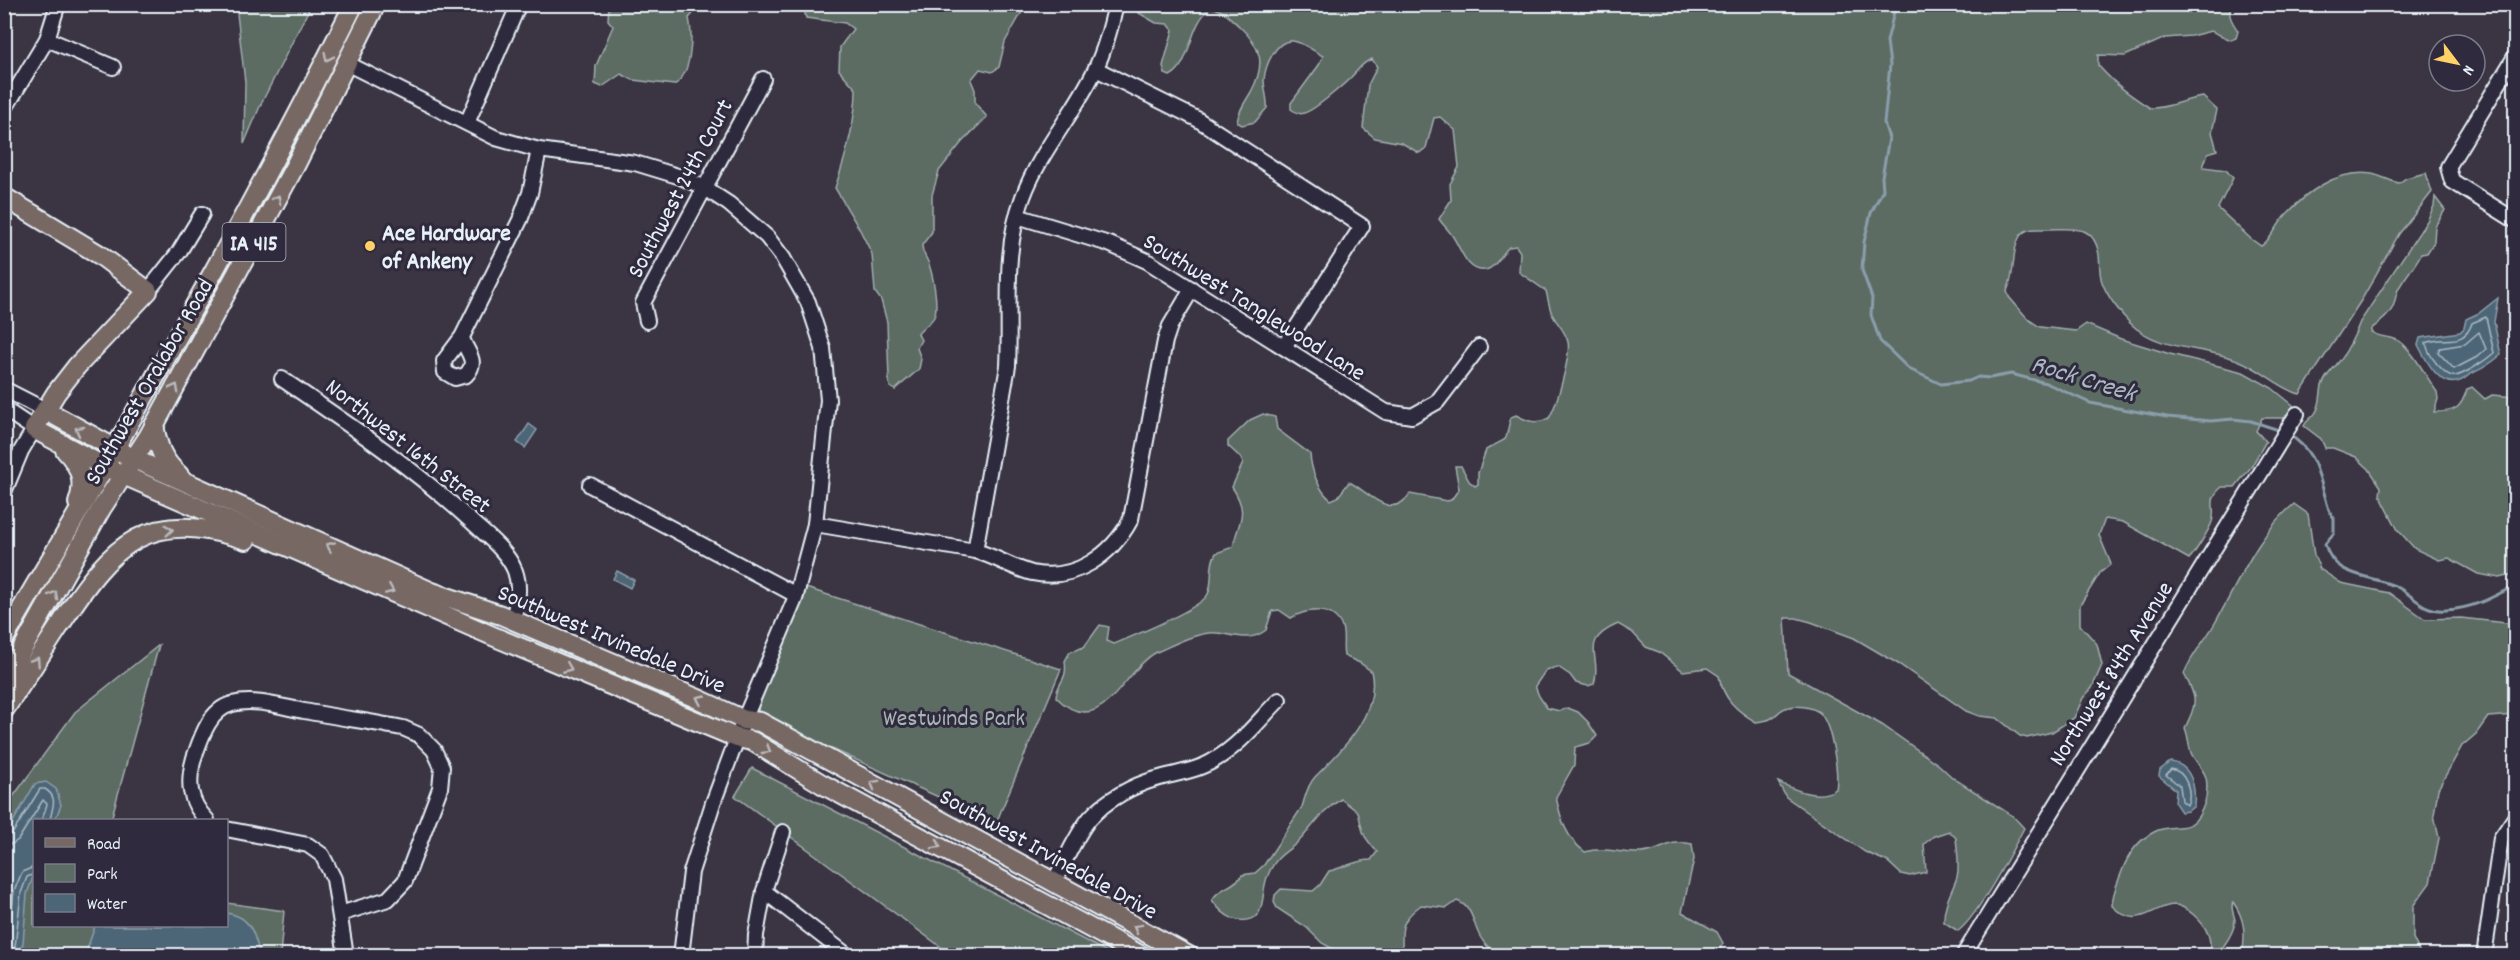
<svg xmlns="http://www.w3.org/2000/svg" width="2520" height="960" font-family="Dekko,sans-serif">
<rect width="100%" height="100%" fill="#3b3442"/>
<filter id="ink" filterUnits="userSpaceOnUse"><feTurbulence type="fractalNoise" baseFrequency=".0167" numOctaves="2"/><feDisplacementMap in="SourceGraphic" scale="12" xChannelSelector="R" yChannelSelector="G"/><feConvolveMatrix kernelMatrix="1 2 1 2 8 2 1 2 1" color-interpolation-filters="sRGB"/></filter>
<g filter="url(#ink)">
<g fill="#5b6c64" stroke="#a2aeae" stroke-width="1.5">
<path d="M803,4L1026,5L1005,42L999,67L992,72L980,69L971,80L975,90V103L987,117L962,142L939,171L932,195V232L922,245C922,253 925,255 928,262C933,274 939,306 934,317C930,324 922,328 918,334L921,340L917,348L921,359L919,369L895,390L890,387L889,380L887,322L881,300L875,292L872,254L860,230L835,188C845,159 856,120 856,89L839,70L840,47L853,29L845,23L806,18Z"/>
<path d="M236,5H311L261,104L244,144L245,82Z"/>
<path d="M609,5H730L725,9H697L689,18C693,36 692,75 674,85L633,80L621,74L602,87L595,84L596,66L613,26L608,20Z"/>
<path d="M1139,5H2232C2226,14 2233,23 2238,31L2236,38L2231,40L2211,31L2191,36L2165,38L2125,56L2098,55V65C2113,83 2130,95 2150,108C2168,109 2184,99 2203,97L2217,110L2212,132L2217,150L2208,153L2203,167L2226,170L2233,178L2218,208L2251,239L2261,246C2272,239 2276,227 2284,217C2307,192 2336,169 2372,174C2382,176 2389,181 2399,183L2406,178L2426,173L2432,192L2399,234L2362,299L2300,394C2282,390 2259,368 2240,361C2205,346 2159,352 2130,323C2120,313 2107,296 2102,282C2099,274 2100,263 2099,255C2094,223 2072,229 2046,229C2035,229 2025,227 2019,238C2011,253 2016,272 2007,291L2009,297L2028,319L2040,327L2076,331L2086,324L2121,339L2170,354L2243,372L2272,388L2293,405V413L2286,418H2262L2256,431L2266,441L2251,467L2235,487H2222C2206,500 2217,507 2212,522C2209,530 2195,553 2189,559L2123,522L2105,519L2099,535L2111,564L2100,573L2080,605V625L2097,644L2102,665L2092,688L2083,698L2074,718L2052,732L2027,738L2020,736L1997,718L1979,716L1966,711L1900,665L1854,638L1811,622L1796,618H1785L1788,673L1882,725L1939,765L1953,778L2013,816L2024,828C2012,851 1977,918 1958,931L1944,922C1943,905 1952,892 1957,877C1960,865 1957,850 1956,838L1949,831L1934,836L1924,844L1926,872L1910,876L1901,874L1888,862L1865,852L1786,797L1778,782C1796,790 1818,801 1836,789C1839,773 1832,726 1820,713C1813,707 1798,705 1789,707C1780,708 1777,716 1770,719C1766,721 1760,721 1756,722C1737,711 1723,699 1719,676L1707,668L1683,671L1659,652L1646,647L1632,632L1618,624C1577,642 1603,656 1594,684L1588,686L1576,683L1570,675L1558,667L1546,670L1535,686L1539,696L1547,708L1560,711L1568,708L1578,712L1588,722L1597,736L1590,743L1575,747L1574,765L1556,797C1561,820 1566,838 1585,852C1604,846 1622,854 1642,853C1664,851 1666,839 1692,844L1694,859L1682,912L1717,932L1723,943L1717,955H1498C1493,951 1487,947 1483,941C1472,928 1476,908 1457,901L1447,908L1421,905C1399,921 1401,931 1403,955H1344L1322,943L1306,927L1277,908L1274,902L1275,895L1281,889L1313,891L1320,885L1329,871C1344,868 1356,860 1371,860L1377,852C1361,833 1364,836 1358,812L1341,799C1324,810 1315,823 1302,838C1288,853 1278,852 1268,875C1262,888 1265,902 1258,915C1240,928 1223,916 1212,900C1219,887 1235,887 1242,875L1255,873L1264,865L1302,807C1305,798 1307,785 1315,777C1341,751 1381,714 1371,671L1360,663L1344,656C1342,647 1345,636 1342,627C1333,605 1307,609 1291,618L1279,610L1272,611L1266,630C1248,645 1228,631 1209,633C1191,635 1173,645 1157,652C1124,668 1102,744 1056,697C1057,681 1068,682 1065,661L1070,652L1084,647L1100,625L1109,627L1107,641L1114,644C1131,637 1202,608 1208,594C1214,581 1208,566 1216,553L1233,547C1238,521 1250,514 1232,487L1243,463L1240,457L1228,446V441L1250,420L1263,414L1275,417L1277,429L1310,454C1311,469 1318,490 1331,500L1338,497L1349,482C1366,489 1390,523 1410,494L1447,501L1451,500L1459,489L1455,466H1461L1469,481L1475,486L1478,484V473L1486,450C1514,433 1502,447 1511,417L1516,415C1527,421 1537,425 1549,418C1557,405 1571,355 1568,342C1565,330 1557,324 1552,314C1549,307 1548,299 1546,291L1519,272L1520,252L1516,246L1509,247C1502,253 1495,269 1485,270C1466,273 1460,245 1451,234C1447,228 1443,225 1439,219L1451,200L1450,184L1459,167L1455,130L1440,117L1434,118L1426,148L1419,153L1402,143L1375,138L1363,128L1368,85L1377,67L1372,59C1363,62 1361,67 1354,74C1347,82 1314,111 1304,113C1299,115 1295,112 1291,109V103L1319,65L1323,56C1314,51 1302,42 1293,41C1275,39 1265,67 1264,80C1264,90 1268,99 1267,108L1255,122L1242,125L1237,122C1239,110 1245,102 1251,92C1266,64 1262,47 1239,26C1231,19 1222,8 1211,8C1188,24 1192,65 1170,76L1165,74L1163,66L1173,30L1168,24L1156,23L1139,13Z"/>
<path d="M2435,197L2445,210L2435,226L2434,242L2427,253L2421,254C2415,266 2407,274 2400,286C2396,292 2396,298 2394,304C2390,316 2380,322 2371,329V332C2380,338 2390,336 2399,341C2412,349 2427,378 2437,392L2438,399L2434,412C2455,412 2461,409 2467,389L2472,387L2485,399L2492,395L2515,397V574L2500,578L2478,574L2449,558L2439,560L2415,549L2398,530L2380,495L2381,487L2369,469L2356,457L2333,448H2325L2321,439L2304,426C2307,419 2313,418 2316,412C2321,405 2320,394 2322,386C2325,375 2335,368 2341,359C2349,347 2355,335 2360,322L2427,221L2434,206Z"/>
<path d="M2294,504L2308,514L2314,555L2320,569L2341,583L2389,593L2425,619L2461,618L2506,623L2515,627V715L2488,717L2476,734L2462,746L2438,789L2434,815L2439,838L2430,883L2413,906V938L2421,955H2242C2246,934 2245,919 2233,902C2230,909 2234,913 2235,920C2235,929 2228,940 2223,947L2211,950C2210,944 2210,937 2207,932C2203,922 2186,905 2174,905C2151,906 2139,932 2112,906C2112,894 2118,882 2122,871C2128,855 2138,840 2154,832C2177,820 2192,840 2205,802C2207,795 2208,782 2205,775C2202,768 2196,762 2192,755C2188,747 2189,737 2185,728C2197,702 2198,700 2184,674C2191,655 2205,641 2215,623C2238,583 2258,534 2294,504Z"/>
<path d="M806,588L1061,669L996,823L759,716L758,707L761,700Z"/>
<path d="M159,645L111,820H34V926H226L227,903L284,911L280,955H5L4,809L75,712Z"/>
<path d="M752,768L1113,955H952L735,796Z"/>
</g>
<g fill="#4d6677" stroke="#8b9eab" stroke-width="1.5">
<path d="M2498,298L2494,322L2501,355C2489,365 2483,368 2469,375C2465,378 2462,381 2457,382C2438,386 2425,358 2418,345L2420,338L2460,332L2464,328L2466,319L2479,313Z"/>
<path d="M529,424L537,430L525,448L517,442Z"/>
<path d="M617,571L634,580L630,588L613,579Z"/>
<path d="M2170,762C2192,764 2196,788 2194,806L2188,811L2181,812L2175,803L2176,790L2159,776L2160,770Z"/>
<path d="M46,782L56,789L61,805L55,820H34V874L27,894L23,943L19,955H5V836L35,784Z"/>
<path d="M227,913C252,917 254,934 260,955H85L95,926H226Z"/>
</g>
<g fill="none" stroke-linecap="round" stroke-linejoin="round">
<g stroke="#aab9c4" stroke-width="1.5">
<path d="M2486,317L2494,353C2487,359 2461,378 2452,376C2446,375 2441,368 2437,364C2432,358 2427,350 2426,343C2444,335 2464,348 2472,323Z"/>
<path d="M2479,332L2486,349L2477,357L2454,369L2438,352L2440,348L2465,344Z"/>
<path d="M2171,769C2186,771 2193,793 2187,805L2182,801L2180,786L2166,775Z"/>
<path d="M4,838L12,834L40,789H45C59,798 52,807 50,820"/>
<path d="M4,845L12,844L18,840L43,800L47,804L42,820"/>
<path d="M7,956L14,891L22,872L34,867"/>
<path d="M14,956L21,893L27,877L34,874"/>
</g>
<g stroke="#8b9eab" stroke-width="3">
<path d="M1896,4L1887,41L1890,65L1884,123L1889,138L1882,177L1883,190L1871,213L1864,242L1862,270L1872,298L1871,315L1880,341L1909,369L1941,384L1969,381L1978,377L1990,378L2011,374L2046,383L2090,403L2167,417L2211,421L2233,419L2251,421L2282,431"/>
<path d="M2288,434C2314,450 2317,469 2325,496C2328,505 2327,510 2334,518V533L2325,544C2334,579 2371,574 2397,587C2415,596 2422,612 2446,610C2473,609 2493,597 2516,585"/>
</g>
<g stroke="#e8f1f8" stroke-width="18">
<g id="minor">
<path d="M47,39L113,67"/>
<path d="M2516,55L2448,167L2452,181L2516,221"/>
<path d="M348,64L496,138L539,150L635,163L681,177L703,187L729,204L767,237L783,258L808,302L823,348L828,400L815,524L795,599L744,720L713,803L691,872L681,956"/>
<path d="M1096,69L1197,119L1362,226L1284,347"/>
<path d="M4,110L47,39L58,4"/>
<path d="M467,123L519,4"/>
<path d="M1017,216L1109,244L1147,261L1386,412L1412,416L1437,402L1479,347"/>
<path d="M148,291L179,252L202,214"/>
<path d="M647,321L643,303L763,79"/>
<path d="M462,337C465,352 480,360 466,375L455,378L445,372L444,361L462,337L520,220L530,193L539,150"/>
<path d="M282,379C348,424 414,468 473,523C488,537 507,551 515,571C521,588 517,603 513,620"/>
<path d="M4,389L45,410"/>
<path d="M4,409L34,429L21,451L4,492"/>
<path d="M590,485L796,595"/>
<path d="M815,524L975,551C995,556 1012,568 1032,573C1075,582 1112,555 1131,519L1165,341L1170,326L1192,289"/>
<path d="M975,551L1008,366C1011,309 1002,252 1023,197C1040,151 1074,114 1095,70C1105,49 1111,27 1116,4"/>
<path d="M207,820C189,802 187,783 194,758C201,738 209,710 232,704C255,698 282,707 304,711C337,717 370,722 403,728L419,735L434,750L442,767L440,788L405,881L388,899L340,914"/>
<path d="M226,829L308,845L322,855L334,879L346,956"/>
<path d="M1054,882C1065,862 1075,836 1090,818C1105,801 1133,785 1156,779C1176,773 1198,771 1216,759C1241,744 1259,720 1279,700"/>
<path d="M764,891L783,832"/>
<path d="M755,956L756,935L764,891L848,956"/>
<path d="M1963,956L2297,414"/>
<path d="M2484,956L2501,838L2516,816"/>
</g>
</g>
<g stroke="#e8f1f8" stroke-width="22">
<g id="major">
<path d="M4,197L100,255L148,291L77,366L56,393L34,429L105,467L495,637L737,738L752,741L822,784L1142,956"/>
<path d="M45,410L134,459L432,592L501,615L696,698L744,720L760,722L1189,956"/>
<path d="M154,425C158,447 162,460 179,475"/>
<path d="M65,450C80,466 86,481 78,503"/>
<path d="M4,639C37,581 72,524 105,466C191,314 276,161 354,4"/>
<path d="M4,682L101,509L148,437L296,164L376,4"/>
<path d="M4,710C24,681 43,651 62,622C113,543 148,507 246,540"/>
</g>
</g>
<use href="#minor" stroke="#2f2a3d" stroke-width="14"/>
<use href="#major" stroke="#776864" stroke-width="18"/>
</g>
<defs><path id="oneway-chevron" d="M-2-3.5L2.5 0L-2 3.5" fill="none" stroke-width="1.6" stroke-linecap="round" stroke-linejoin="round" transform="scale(1.5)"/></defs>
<g stroke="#bbbabd">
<use href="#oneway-chevron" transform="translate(328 57) rotate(116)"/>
<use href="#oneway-chevron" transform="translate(277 199) rotate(-62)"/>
<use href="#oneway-chevron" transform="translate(175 388) rotate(-61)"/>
<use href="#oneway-chevron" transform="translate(79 430) rotate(-151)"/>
<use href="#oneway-chevron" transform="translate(169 530) rotate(-6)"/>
<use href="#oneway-chevron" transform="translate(330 546) rotate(-156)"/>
<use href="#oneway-chevron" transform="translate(390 590) rotate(23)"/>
<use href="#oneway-chevron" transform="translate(54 595) rotate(-61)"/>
<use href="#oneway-chevron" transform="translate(36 661) rotate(-57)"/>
<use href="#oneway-chevron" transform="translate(568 668) rotate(22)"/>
<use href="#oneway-chevron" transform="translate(700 699) rotate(-155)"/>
<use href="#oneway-chevron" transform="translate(767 750) rotate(31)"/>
<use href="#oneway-chevron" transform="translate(874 784) rotate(-151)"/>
<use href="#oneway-chevron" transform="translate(937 845) rotate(28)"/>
<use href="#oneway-chevron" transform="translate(1137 928) rotate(-151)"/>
</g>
</g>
<circle fill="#ffd166" stroke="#2f2a3d" stroke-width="2" cx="370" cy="246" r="6"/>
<g text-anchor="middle" stroke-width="6" stroke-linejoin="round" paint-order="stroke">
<rect fill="#2f2a3d" stroke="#b0b5c0" stroke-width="1.5" x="222.5" y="223" width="63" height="38" rx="4.5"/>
<g font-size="22" font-weight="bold" fill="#e8f1f8">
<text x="254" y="250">IA 415</text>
</g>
<g font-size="24" fill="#e8f1f8" stroke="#2f2a3d">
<text transform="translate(679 188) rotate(-62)" y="8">Southwest 24th Court</text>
<text transform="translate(1255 306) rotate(32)" y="8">Southwest Tanglewood Lane</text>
<text transform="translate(148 381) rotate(-60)" y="8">Southwest Oralabor Road</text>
<text transform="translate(409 445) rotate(38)" y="8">Northwest 16th Street</text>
<text transform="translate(612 638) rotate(23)" y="8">Southwest Irvinedale Drive</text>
<text transform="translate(2110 673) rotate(-58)" y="8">Northwest 84th Avenue</text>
<text transform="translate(1049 853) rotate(29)" y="8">Southwest Irvinedale Drive</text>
</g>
<g font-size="24" font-weight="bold" fill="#e8f1f8" stroke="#2f2a3d" text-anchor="start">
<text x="382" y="240">Ace Hardware<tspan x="382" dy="28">of Ankeny</tspan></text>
</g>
<g font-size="24" fill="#a9b5b5" stroke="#2f2a3d">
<text x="954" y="725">Westwinds Park</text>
</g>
<g font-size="26" font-style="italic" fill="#aab9c4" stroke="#2f2a3d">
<text transform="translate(2084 377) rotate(17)" y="9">Rock Creek</text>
</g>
</g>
<rect width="2520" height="960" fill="none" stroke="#2f2a3d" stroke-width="24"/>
<rect x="12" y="12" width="2496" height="936" fill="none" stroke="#e8f1f8" stroke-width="2" filter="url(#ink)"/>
<rect x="33" y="819" width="195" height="108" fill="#2f2a3d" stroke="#797a88" stroke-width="1.5"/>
<rect x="45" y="838" width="30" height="9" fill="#776864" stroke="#797a88" stroke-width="1.5"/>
<text x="87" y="849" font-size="18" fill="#e8f1f8">Road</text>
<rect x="45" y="864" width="30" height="18" fill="#5b6c64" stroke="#797a88" stroke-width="1.5"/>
<text x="87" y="879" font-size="18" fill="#e8f1f8">Park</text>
<rect x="45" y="894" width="30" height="18" fill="#4d6677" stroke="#797a88" stroke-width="1.5"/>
<text x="87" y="909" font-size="18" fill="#e8f1f8">Water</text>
<g transform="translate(2457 63) rotate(122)"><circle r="28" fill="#2f2a3d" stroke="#797a88" stroke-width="1.5"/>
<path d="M0-4.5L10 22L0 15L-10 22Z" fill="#ffd166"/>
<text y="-9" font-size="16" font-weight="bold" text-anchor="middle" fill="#e8f1f8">N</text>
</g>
</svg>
